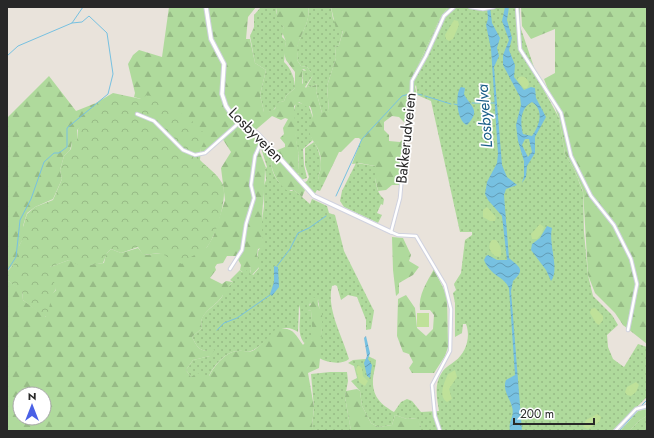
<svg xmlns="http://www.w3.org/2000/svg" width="654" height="438" font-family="Jost,sans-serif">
<defs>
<pattern id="grass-dots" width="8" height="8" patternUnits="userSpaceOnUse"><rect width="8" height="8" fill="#afda9c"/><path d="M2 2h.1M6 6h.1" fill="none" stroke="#97bb86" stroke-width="1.8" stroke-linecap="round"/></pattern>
<pattern id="forest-firs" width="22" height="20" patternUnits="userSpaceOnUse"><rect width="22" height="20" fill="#afda9c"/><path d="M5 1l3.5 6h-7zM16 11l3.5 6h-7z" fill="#97bb86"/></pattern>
<pattern id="park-crowns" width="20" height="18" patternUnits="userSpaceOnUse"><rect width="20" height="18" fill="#afda9c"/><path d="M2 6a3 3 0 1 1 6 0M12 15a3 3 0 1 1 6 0" fill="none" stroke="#97bb86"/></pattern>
<pattern id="water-waves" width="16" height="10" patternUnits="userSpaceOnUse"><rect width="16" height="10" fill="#77c1e1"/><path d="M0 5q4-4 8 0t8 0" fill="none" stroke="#629db6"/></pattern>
</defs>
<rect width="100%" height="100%" fill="#e9e3db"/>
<g fill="url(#grass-dots)">
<path d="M261,7L277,8C275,15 280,22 284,27L282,37L286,41L284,62C291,68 295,79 295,88L286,96L284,101L278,103C275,110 271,113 264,112L260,95L266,70L255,63L250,36L254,27V15Z"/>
<path d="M308,7H331L333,19L343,30L339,45L335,47L336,58L327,86L329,111L327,113H322L316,91L317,84L311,87L307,86L313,75L305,87L303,86L302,70L311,72L307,67L301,66L297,60C299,55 296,52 297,47C300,35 311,21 308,7Z"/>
<path d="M448,7H472L491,10V7H520V26L538,79L559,118L565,154L574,169L583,192L584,232L588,275L593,296L612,315L618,325L607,335L608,347L613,359L624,367L638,344L647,347V397L612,431H421V427L416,418L407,419L395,415L392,425L378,427L371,423L362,406L360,391L351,381L357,378L354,366L348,363L353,360L366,359L368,356L376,360C376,367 373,373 373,379C372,397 381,404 394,412L401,402L407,399L412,401L421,412L439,411C437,399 434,385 441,374C444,368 450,365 455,361C466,353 471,337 466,324H463L462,333L455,337V303L453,293L456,290L454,284L461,273L465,240L472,235V232H460L431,101L417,95C417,89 416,82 413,76L440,18Z"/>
<path d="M297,102L309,106L314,121C310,128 309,133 313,140L303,149L304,165L307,178L301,180L296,175L299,173C297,165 300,158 298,151C296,140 290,111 297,102Z"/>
<path d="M314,142C320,151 324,167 318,176L319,180L325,181L320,191L317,190L314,195L303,183L307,181L309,177L305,165V148Z"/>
<path d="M264,144L277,158L271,162C272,176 279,185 291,191L294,190L310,204L312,199L327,206L329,213L335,215L344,251L374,311L371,329L366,330V320L357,297L348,295L341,300L337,286L335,285L332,286C326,309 343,337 349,359C342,365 328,363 319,358L322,325L318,299L310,303L308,310L311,311L314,340L304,343C295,331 303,317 299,305L298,332C278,318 268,344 251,351C247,353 243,350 239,351C226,351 214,365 209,376L191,377L186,370L193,360L210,356L208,351C198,351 196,344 192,337L202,328C197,312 217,307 223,295H229V286L233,282L230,280L240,270L242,272L250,267L251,269L250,272L253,275L259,268C258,257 255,252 263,245L261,228L264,206L263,188L266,180L265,169L267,167L261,148Z"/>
<path d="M356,163L375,166C375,177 375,192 384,199L383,205L381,204L377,213L382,215L378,223L344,207L340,201L342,191Z"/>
<path d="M330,372H347L348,381L345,397L351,431H313L312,426L314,408L311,374Z"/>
<path d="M647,416V431H629L640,420Z"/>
</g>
<g fill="url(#forest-firs)" fill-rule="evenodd">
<path d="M169,7H256L248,17L246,39H250L255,63L266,70L260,95L264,112H268L275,109L277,103L284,101L286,96L295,88V72L286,60L284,53L286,42L282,32L284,27L277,20V8L308,7C311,22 300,34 297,48C297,53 299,55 297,60L301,66L307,67L311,72L308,73L304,69L302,70V83L306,88L307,86L311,87L317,84L316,91L322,113L329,111L327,86L336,58L335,47L339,45L343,31L336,29L331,7H448L440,18L413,76L418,80L415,87L417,95L412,110H410L407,122H404L399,117L392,116L384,122V130L389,135V141L400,142L403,139L404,143L399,185H392L386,190L378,191L375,178V166L359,163L352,164L361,140L359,138H355L341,152H339L325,181H319L318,176C322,170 322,156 318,149C316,144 311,139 310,134C308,123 317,123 310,106L307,107L299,102L294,106C295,121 295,135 298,150C300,157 296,166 300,172L296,175L275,151L285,147V144L280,138L284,134L283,128L288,119L285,118L281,120L272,116L253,132L262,142L258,147L266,168L265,169C265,194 259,221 264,247L258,249L257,255L261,265L252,275L250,274L251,269L250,267L244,273L240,270L241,265L236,256H227L223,263L217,264L215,267L216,270L210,278L222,284L226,281L233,282L229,286V296L223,295C217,306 197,313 202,328L192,337C196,344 198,351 208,351L211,348L215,350L210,356L193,360L186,370L191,377L197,373L209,376C215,365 226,351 239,351C244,350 248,353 252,351C262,346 267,337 275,330C293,326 294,333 303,345L306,341L313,340L311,311L306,309L311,304L306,301L310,296L318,299C317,306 320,308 322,314C323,319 320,365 319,368L308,373L314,407L312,426L314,431H7V280L22,290L23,300L46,317L51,295L56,290L50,273V267L69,260L87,265L104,263L106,254L111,249L121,253L138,248L144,255L161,253L185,259L207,247L213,237L225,200L221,168L231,152L222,138L201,154V148L141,99L134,97L135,93L128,64L133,55L139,50L162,57ZM20,394H44V418H20Z"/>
<path d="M521,7H647V344L623,325L615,313L595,293L588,275L583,191L574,169L565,154L559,118L544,79L555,73V29L531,39L522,26Z"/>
<path d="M49,76L76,111L96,103L84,123L77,130V140L72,142L70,150L64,156L60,170L62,179L53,199L35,207L27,213L23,226L24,237L19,246V259L7,271V118Z"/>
<path d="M277,158L305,190L302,197L294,190H286C278,183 272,173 271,162Z"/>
<path d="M392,237L403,238L411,255L409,261L419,267L413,275L399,283V293L396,296L393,270Z"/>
<path d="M434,269L447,296L448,347L445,356L434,373H412L409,368L413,362L409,354L403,352L397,336L398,299L406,295L415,308L417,328L426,336L433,329L434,315L430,310H420C418,295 427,282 434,269Z"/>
<path d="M357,389L360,391L362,406L371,423L378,427L392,425L395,415L407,419L417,418L421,427V431H351L345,397L346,391Z"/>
<path d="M647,409V416L640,420L629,431H620L638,411Z"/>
</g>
<path fill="url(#park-crowns)" d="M113,93L141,99L147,95L154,97L190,119L207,136L201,148L200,160C207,167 217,174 222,183C229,194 216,237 207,247C200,254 189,256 182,264L160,253L143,255L138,247L121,253L111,249L107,253L103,263C91,265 80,268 69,260L50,267L56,289L52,295L47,317L43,316L23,300L22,291L7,280V272L19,258V246L23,238V227L27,214L35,207L53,200L62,179L60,170L64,156L71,149L72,141L77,140L78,129L96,103Z"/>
<g fill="#bfe199">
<path d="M454,20L458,21L459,25L453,39L449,41L446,39L445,35Z"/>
<path d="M519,77C524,75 528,79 529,84L527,88H524L517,80Z"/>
<path d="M487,207L496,217L495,221H490L483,217V210Z"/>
<path d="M540,224L544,227L542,233L537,239H532L531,234Z"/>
<path d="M492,240H496C500,244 503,252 500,257L495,256C490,252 487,246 492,240Z"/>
<path d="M595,308L603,316V320L599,325L596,323L590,313L591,309Z"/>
<rect x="417" y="313" width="12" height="14"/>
<path d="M358,365L362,368L363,376L368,381L365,386L359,382L356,369Z"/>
<path d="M455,370L457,377L449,389L452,399L447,402C438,396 444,383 448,374Z"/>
<path d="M636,382L639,385L636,392L631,396L627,395L625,392L627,387Z"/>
<path d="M597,414L601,417L599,422L588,429L583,427L586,420Z"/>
</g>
<g fill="url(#water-waves)" fill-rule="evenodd">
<path d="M487,7H490L492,23L500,38L497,48L499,56L494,67L502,165L507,177L517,185L506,189L504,195L509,258C519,267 526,269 513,281L511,291L522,431H510C508,421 515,416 512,407C510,398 502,390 506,380L515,375L509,288C504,276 491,277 484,260L486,256L488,255L497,260H507L502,216L488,200L485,194L487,182L497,163L498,154L491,49L486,25L488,19Z"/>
<path d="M505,7H509L507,20L512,38L509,50L515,65L514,77L524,90L531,87L535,88L536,98L546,117L535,137V153L527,166L526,177L522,183L524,176V161L518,141L516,125L521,105L520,97L503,65V55L509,40L502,21ZM532,102C545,111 539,126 532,136L523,134C520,123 520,108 532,102ZM525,139H529L532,152L528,157L522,145Z"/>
<path d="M461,87L465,88L464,94C470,106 482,110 467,125C456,121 455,92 461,87Z"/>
<path d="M547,226L552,228C548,243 560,270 551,281L546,270L531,250L532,244L540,238Z"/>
<path d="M274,266L278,267L279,287L272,296L270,294L274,282Z"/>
<path d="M366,336L370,353L368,359L372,365L370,378L367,376L364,363L367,356L364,338Z"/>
</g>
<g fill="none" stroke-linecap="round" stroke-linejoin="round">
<g stroke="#77c1e1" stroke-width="1">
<path d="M7,56L18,46L72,23L83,7"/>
<path d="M425,96L451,104"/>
<path d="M472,103H496"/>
<path d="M454,104L458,105"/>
<path d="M336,196L362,139L402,96L413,93L422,95"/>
<path d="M277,266L290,249L298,233L309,228L326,216"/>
<path d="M7,271L16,257L20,220L31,199L44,162L54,153H59L67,147V128L108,94L113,74L107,33L89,16L82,22L72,23"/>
<path d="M217,330L224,323L237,318L270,295"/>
<path d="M641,406L647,400"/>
<path d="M638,410L647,408"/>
<path d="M619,431L638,410"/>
</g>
<g stroke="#d0d2df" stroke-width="4.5">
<g id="minor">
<path d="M470,7L483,9L494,7"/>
<path d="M517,7L520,49L561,113L571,156L591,196L614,225L631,259L637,284L628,330"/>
<path d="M137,114L154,121L183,150L195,155L205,153L240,122"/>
<path d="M230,269L242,250L246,224L254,198L251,185L255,156L259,147L265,142"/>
<path d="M440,431L435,416L432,385L450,351L451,309L445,285L416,236L398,235L391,232L400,198L405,141L411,108L412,81L426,56L444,16L454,7"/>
<path d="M615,431L636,409L647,406"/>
</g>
</g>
<g stroke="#d0d2df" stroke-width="5.5">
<path id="secondary" d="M206,7L211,39L224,64L222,94L226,106L232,115L258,134L314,196L391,232"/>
</g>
<use href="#minor" stroke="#fff" stroke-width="2.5"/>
<use href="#secondary" stroke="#fff" stroke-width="3.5"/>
</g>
<g text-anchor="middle" stroke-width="3.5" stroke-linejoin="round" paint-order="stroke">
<g font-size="15" fill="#282828" stroke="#fff">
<text transform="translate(256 135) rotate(45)" y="5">Losbyveien</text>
<text transform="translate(406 138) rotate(-84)" y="5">Bakkerudveien</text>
</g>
<g font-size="16" font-style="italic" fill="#1b5f89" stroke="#fff">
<text transform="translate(484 116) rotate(-94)" y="6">Losbyelva</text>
</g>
</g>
<rect width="654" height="438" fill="none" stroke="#282828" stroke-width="16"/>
<g transform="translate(32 406)"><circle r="19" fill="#ffffff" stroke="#a9a9a9"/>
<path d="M0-3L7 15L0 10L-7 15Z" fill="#4a61e6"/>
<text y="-6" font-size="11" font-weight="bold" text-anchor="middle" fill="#282828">N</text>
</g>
<path d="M514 418v6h80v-6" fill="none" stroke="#282828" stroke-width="2"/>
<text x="520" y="418" font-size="12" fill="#282828" stroke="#ffffff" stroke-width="3" paint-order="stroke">200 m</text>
</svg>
